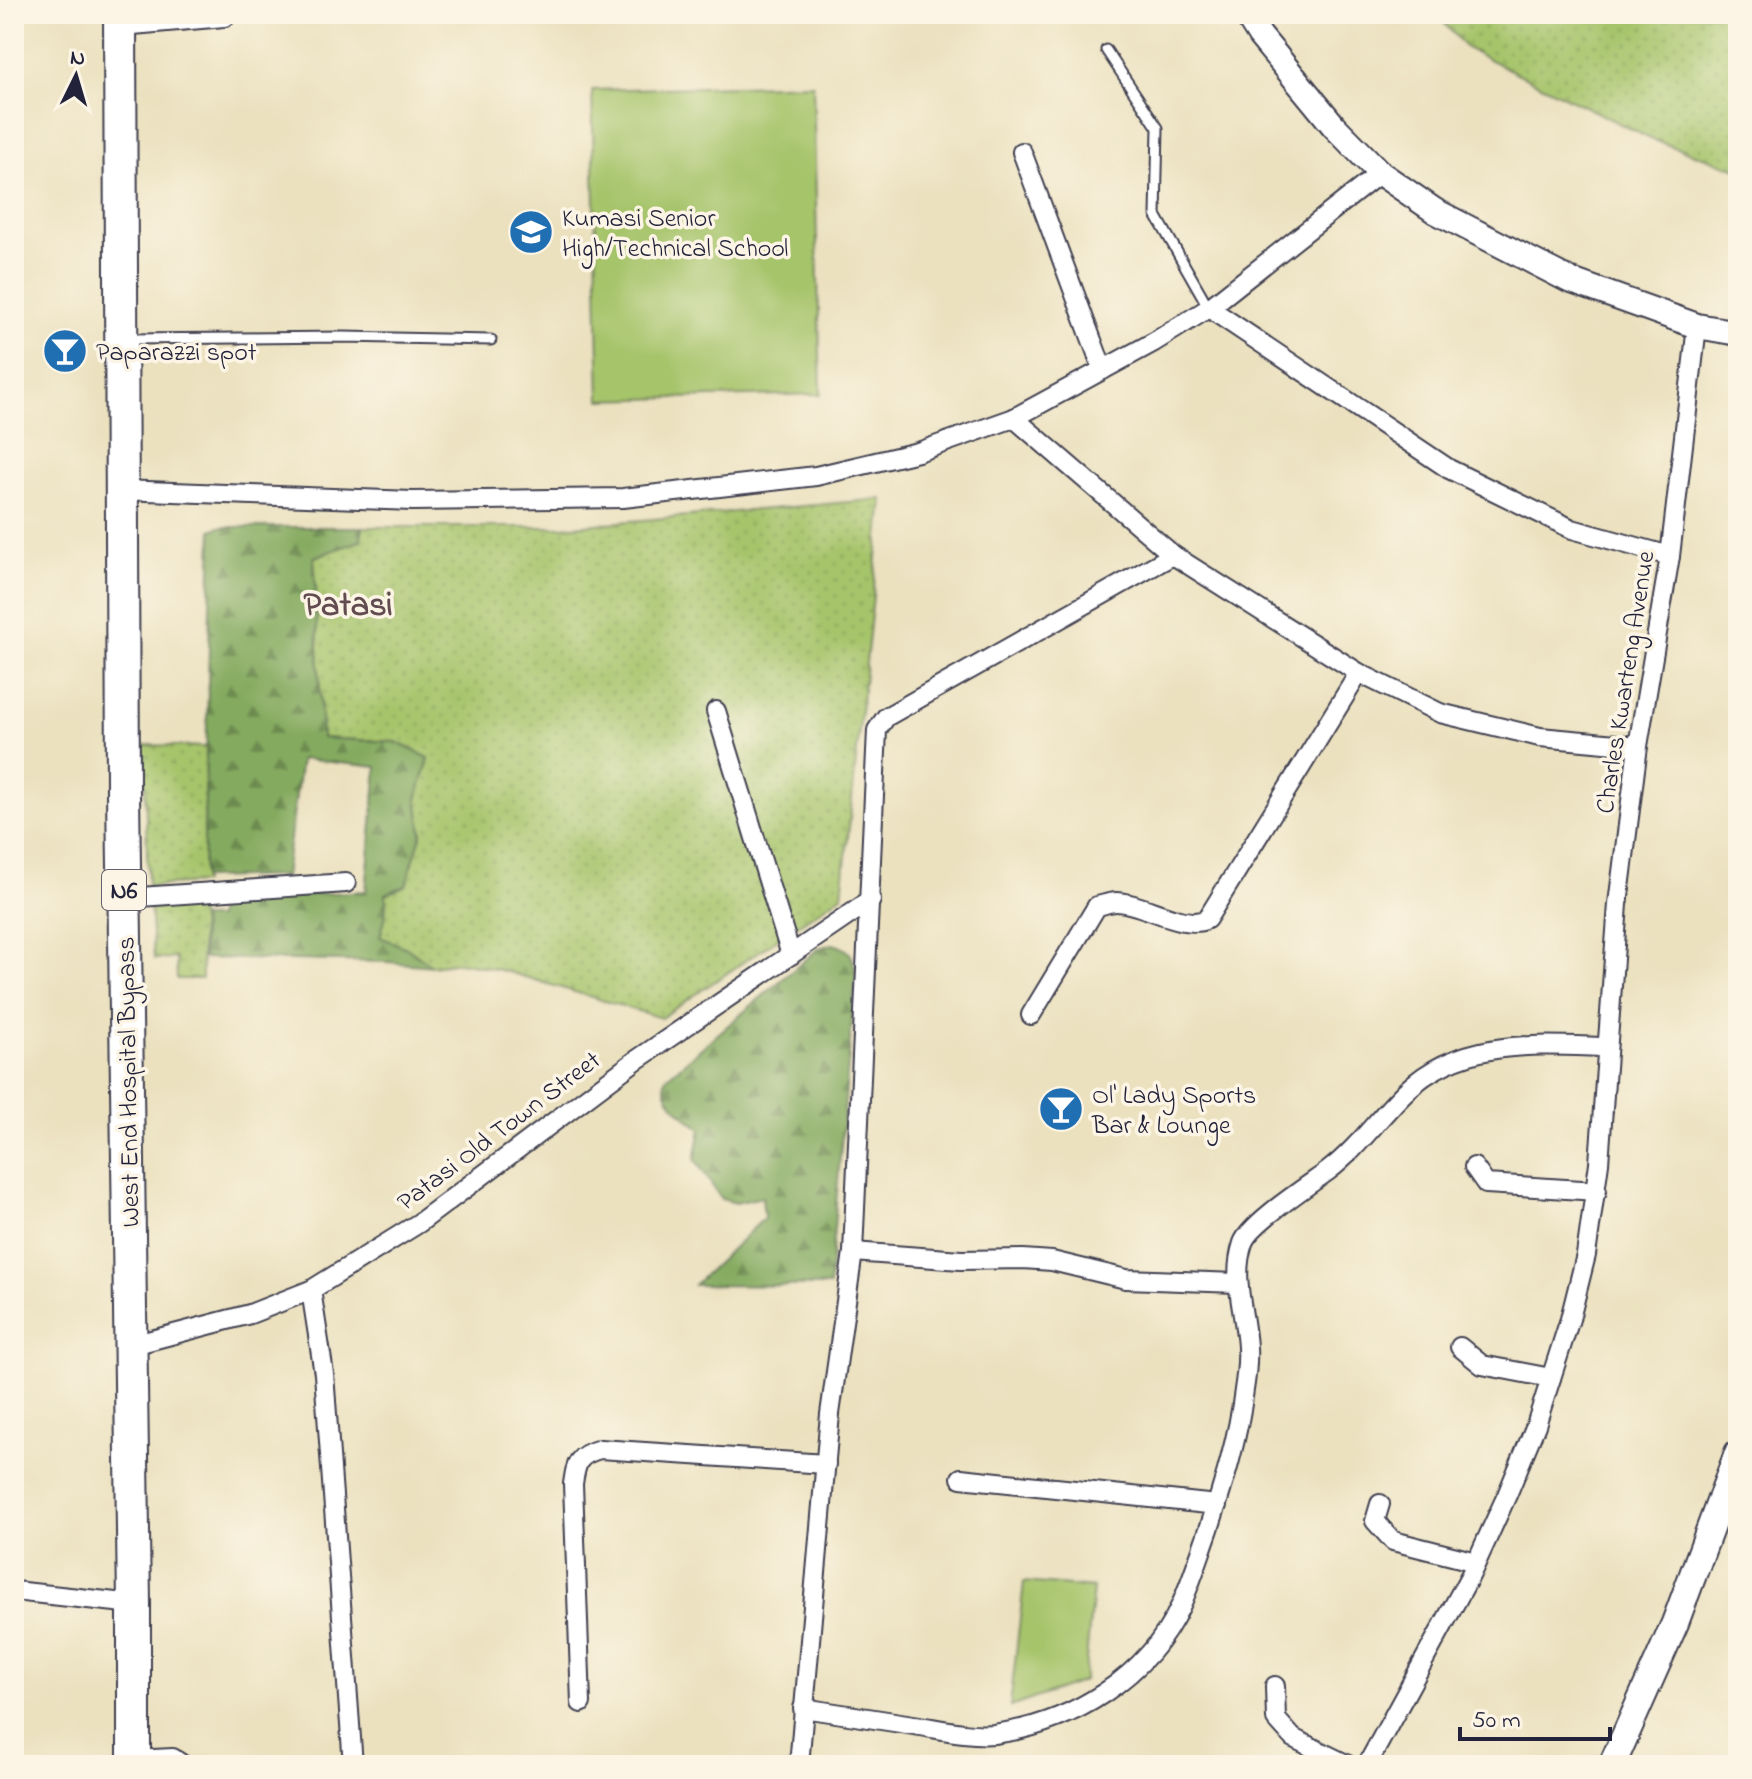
<svg xmlns="http://www.w3.org/2000/svg" width="1752" height="1779" font-family="'Indie Flower',sans-serif">
<defs>
<pattern id="grass-dots" width="8" height="8" patternUnits="userSpaceOnUse" patternTransform="scale(2)"><rect width="8" height="8" fill="#a6c46b"/><path d="M2 2h.1M6 6h.1" fill="none" stroke="#8fa85e" stroke-width="1.8" stroke-linecap="round"/></pattern>
<pattern id="forest-firs" width="22" height="20" patternUnits="userSpaceOnUse" patternTransform="scale(2)"><rect width="22" height="20" fill="#84aa5f"/><path d="M5 1l3.5 6h-7zM16 11l3.5 6h-7z" fill="#6c8a50"/></pattern>
</defs>
<rect width="100%" height="100%" fill="#fcf5e5"/>
<filter id="ink" filterUnits="userSpaceOnUse"><feTurbulence type="fractalNoise" baseFrequency=".0125" numOctaves="2"/><feDisplacementMap in="SourceGraphic" scale="16" xChannelSelector="R" yChannelSelector="G"/><feConvolveMatrix kernelMatrix="1 2 1 2 8 2 1 2 1" color-interpolation-filters="sRGB"/></filter>
<filter id="wash" filterUnits="userSpaceOnUse"><feTurbulence type="fractalNoise" baseFrequency=".006" numOctaves="4" result="noise"/><feDisplacementMap in="SourceGraphic" scale="32" xChannelSelector="R" yChannelSelector="G"/><feGaussianBlur stdDeviation="1.8" result="paint"/><feColorMatrix in="noise" values="0 0 0 0 0 0 0 0 0 0 0 0 0 0 0 0 0 1.4 0 .05"/><feComposite in="paint" operator="in"/></filter>
<g filter="url(#wash)">
<rect width="100%" height="100%" fill="#ebe1bf"/>
<g fill="url(#grass-dots)" stroke="#647353" stroke-width="2">
<path d="M1436,14H1738V169L1651,139L1466,48Z"/>
<path d="M883,499L842,895L661,1018L505,971L460,962L432,966L409,949L380,938L385,918L386,894L406,885L422,832L417,799L429,758L396,742L322,738L314,557L360,541L363,527H562Z"/>
<path d="M144,745L206,747L203,883L148,886Z"/>
<path d="M200,905L202,979H177L176,958L154,959L150,907Z"/>
</g>
<g fill="url(#forest-firs)" stroke="#53664d" stroke-width="2">
<path d="M219,527H363L360,541L314,557L322,738L396,742L429,758L417,799L422,832L406,885L386,894L385,918L380,937L409,949L432,966L388,962L203,958L201,918H217L218,900L366,891L377,767L301,759L285,876L203,878L212,530Z"/>
<path d="M833,944C852,949 853,956 856,974L829,1286L694,1285L764,1218L762,1197L736,1203L721,1199L695,1159L701,1129C685,1115 662,1102 665,1079L819,948Z"/>
</g>
<g fill="#a6c46b" stroke="#647353" stroke-width="2">
<path d="M813,84L821,394L600,400L592,90Z"/>
<path d="M1024,1582L1093,1588L1084,1681L1010,1707Z"/>
</g>
</g>
<g filter="url(#ink)">
<g fill="none" stroke-linecap="round" stroke-linejoin="round">
<g stroke="#403f4f" stroke-width="13">
<g id="service">
<path d="M1106,50L1158,128L1156,215L1209,308"/>
<path d="M128,339L344,337L491,340"/>
<path d="M100,1765L130,1760"/>
</g>
</g>
<g stroke="#403f4f" stroke-width="22">
<g id="minor">
<path d="M1022,152L1103,370"/>
<path d="M1209,308L1449,469L1572,529L1670,556"/>
<path d="M1014,418L1173,555L1359,673L1440,713L1540,737L1638,746"/>
<path d="M121,490L413,501L623,498L816,476L918,452L1014,418L1154,342L1209,308L1380,173"/>
<path d="M716,711L791,955"/>
<path d="M125,898L346,883"/>
<path d="M1031,1015L1097,906C1103,905 1110,902 1116,902C1142,902 1185,931 1207,919L1359,673"/>
<path d="M1474,1167L1486,1184L1597,1191"/>
<path d="M853,1252L961,1260L1023,1259L1052,1261L1126,1279L1237,1283"/>
<path d="M311,1290L324,1374L353,1765"/>
<path d="M129,1346L250,1314L311,1290L419,1223L635,1061L871,900"/>
<path d="M1460,1347L1482,1365L1551,1378"/>
<path d="M961,1478L1217,1505"/>
<path d="M1380,1504L1375,1521L1393,1541L1476,1562"/>
<path d="M14,1591L134,1604"/>
<path d="M1275,1686L1276,1719L1293,1738L1348,1765"/>
<path d="M581,1703L573,1484C576,1462 578,1455 600,1449L826,1464"/>
<path d="M803,1708C842,1714 881,1720 920,1726C944,1730 971,1736 994,1734C1072,1724 1148,1677 1181,1605C1192,1580 1200,1554 1209,1529C1224,1483 1238,1438 1244,1390C1246,1377 1248,1361 1247,1347C1245,1311 1231,1279 1243,1243C1250,1223 1309,1185 1328,1171C1358,1148 1379,1117 1406,1091C1461,1038 1535,1045 1606,1047"/>
<path d="M133,1760L173,1758L183,1765"/>
<path d="M799,1765L830,1414L853,1252L877,730L886,717L1173,555"/>
<path d="M1367,1765L1471,1574L1507,1495L1536,1425L1570,1319L1586,1255L1599,1163L1618,904L1638,746L1670,556L1697,326"/>
</g>
</g>
<g stroke="#403f4f" stroke-width="28">
<g id="tertiary">
<path d="M1246,14L1260,36L1334,126L1380,173L1435,211L1569,280L1697,326L1738,333"/>
<path d="M121,23L224,14"/>
</g>
</g>
<g stroke="#403f4f" stroke-width="30">
<path id="secondary" d="M1612,1765L1675,1623L1738,1453"/>
</g>
<g stroke="#403f4f" stroke-width="36">
<path id="trunk" d="M120,14L123,792L134,1604V1765"/>
</g>
<use href="#service" stroke="#fff" stroke-width="9"/>
<use href="#minor" stroke="#fff" stroke-width="18"/>
<use href="#tertiary" stroke="#fff" stroke-width="24"/>
<use href="#secondary" stroke="#fff" stroke-width="26"/>
<use href="#trunk" stroke="#fff" stroke-width="32"/>
</g>
</g>
<defs>
<g id="school-disc" transform="scale(2.3)"><circle r="9.5" fill="#1f6fb2" stroke="#fcf5e5"/><path d="M0-5L7-2L0 1L-7-2ZM-4 1L0 2.5L4 1V4Q0 6-4 4Z" fill="#fff"/></g>
<g id="bar-disc" transform="scale(2.3)"><circle r="9.5" fill="#1f6fb2" stroke="#fcf5e5"/><path d="M-6-5H6L.8 .8V4.5H3.5V6h-7V4.5H-.8V.8Z" fill="#fff"/></g>
</defs>
<g fill-rule="evenodd">
<use href="#school-disc" x="531" y="232"/>
<use href="#bar-disc" x="65" y="351"/>
<use href="#bar-disc" x="1061" y="1109"/>
</g>
<g text-anchor="middle" stroke-width="7" stroke-linejoin="round" paint-order="stroke">
<rect fill="#fcf5e5" stroke="#63616e" stroke-width="2" x="102" y="870" width="44" height="40" rx="6"/>
<g font-size="24" font-weight="bold" fill="#22223b">
<text x="124" y="898">N6</text>
</g>
<g font-size="26" fill="#22223b" stroke="#fcf5e5" text-anchor="start">
<text x="562" y="226">Kumasi Senior<tspan x="562" dy="30">High/Technical School</tspan></text>
<text x="96" y="360">Paparazzi spot</text>
<text x="1092" y="1103">Ol' Lady Sports<tspan x="1092" dy="30">Bar &amp; Lounge</tspan></text>
</g>
<g font-size="26" fill="#22223b" stroke="#fcf5e5">
<text transform="translate(1624 682) rotate(-81)" y="9">Charles Kwarteng Avenue</text>
<text transform="translate(127 1082) rotate(-91)" y="9">West End Hospital Bypass</text>
<text transform="translate(498 1130) rotate(-37)" y="9">Patasi Old Town Street</text>
</g>
<g font-size="34" font-weight="bold" fill="#624c51" stroke="#fcf5e5">
<text x="348" y="615">Patasi</text>
</g>
</g>
<rect width="1752" height="1779" fill="none" stroke="#fcf5e5" stroke-width="48"/>
<g transform="translate(76 76) rotate(5)" stroke="#fcf5e5" stroke-width="6" paint-order="stroke">
<path d="M0-6L14 30L0 20L-14 30Z" fill="#22223b"/>
<text y="-12" font-size="22" font-weight="bold" text-anchor="middle" fill="#22223b">N</text>
</g>
<path d="M1460 1727v12h150v-12" fill="none" stroke="#22223b" stroke-width="4"/>
<text x="1472" y="1727" font-size="24" fill="#22223b" stroke="#fcf5e5" stroke-width="6" paint-order="stroke">50 m</text>
</svg>
